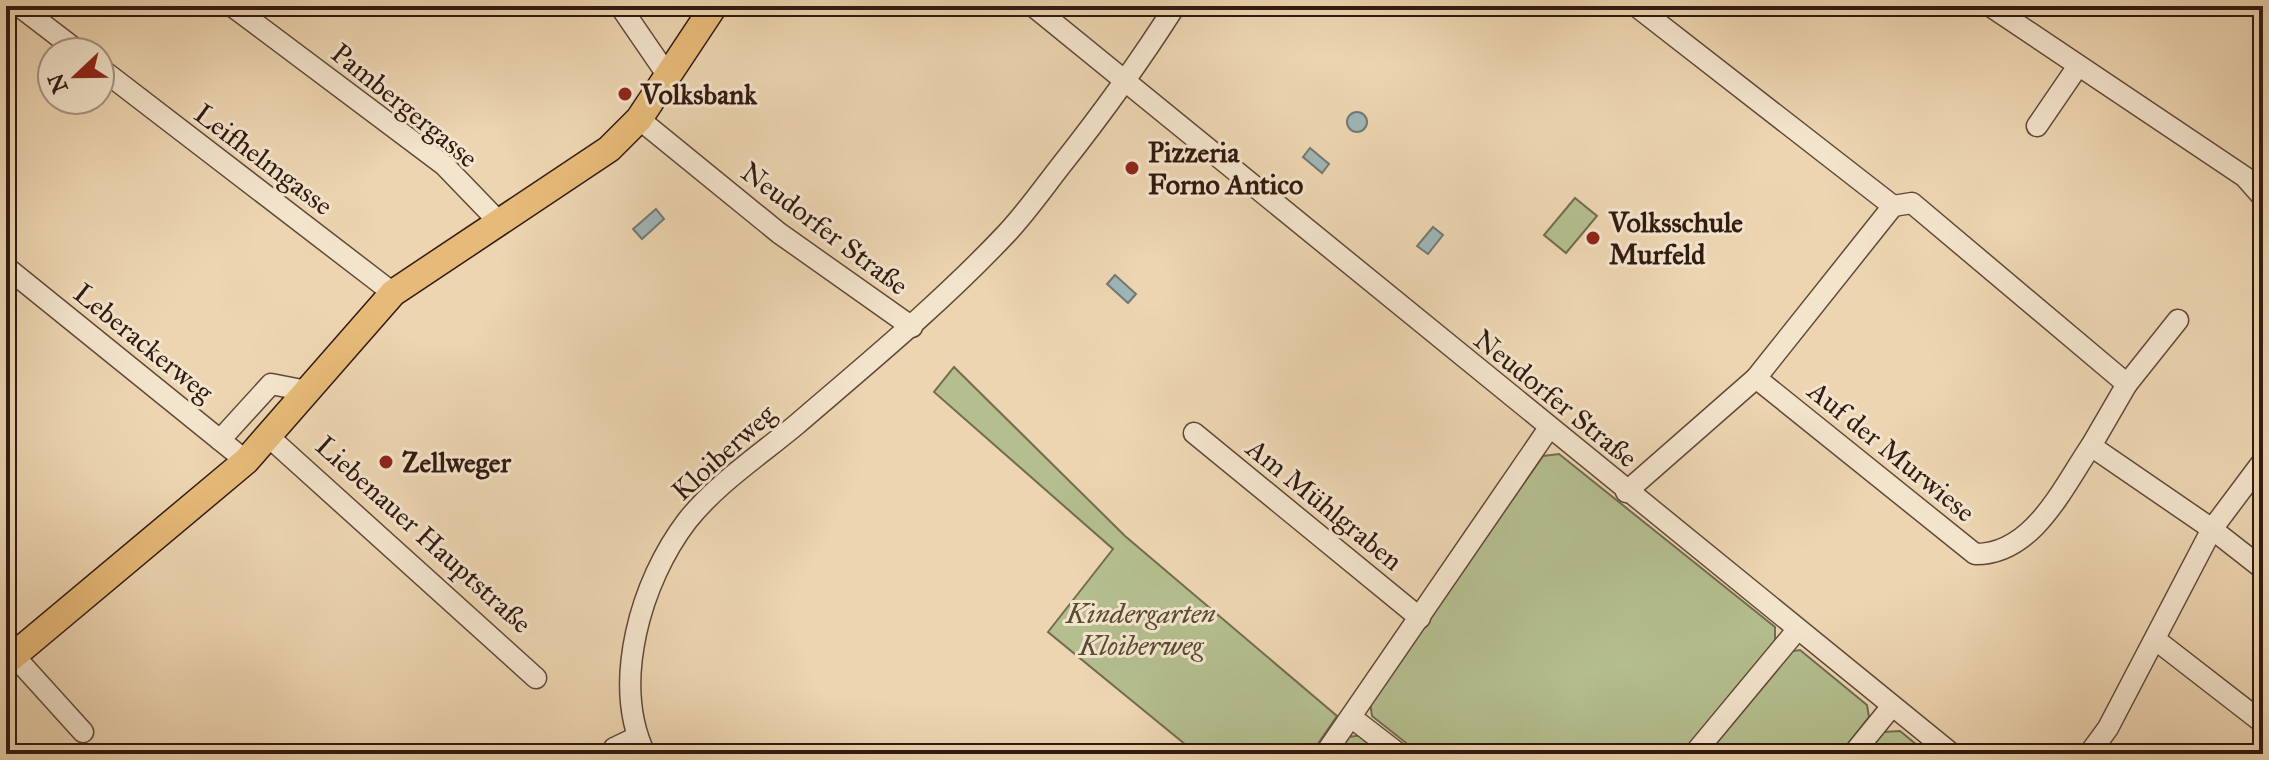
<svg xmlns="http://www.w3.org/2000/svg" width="2269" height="760" font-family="'IM FELL Great Primer',serif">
<rect width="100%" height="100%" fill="#edd5b1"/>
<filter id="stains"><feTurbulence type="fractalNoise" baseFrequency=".0025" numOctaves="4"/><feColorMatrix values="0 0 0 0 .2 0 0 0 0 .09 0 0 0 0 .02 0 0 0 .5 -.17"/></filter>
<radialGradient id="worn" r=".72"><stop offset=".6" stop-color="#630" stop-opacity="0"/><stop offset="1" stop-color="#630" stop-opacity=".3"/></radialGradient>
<g fill="#b4be8e" stroke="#726c50" stroke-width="2">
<path d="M1575,198L1597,216L1566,253L1544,235Z"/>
<path d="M954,367L1125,536L1337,716L1311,754H1197L1048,632L1113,549L934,392Z"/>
<path d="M1559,454L1775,627V644L1684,754H1511L1502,747L1496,754H1420L1372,716L1370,702L1543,456Z"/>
<path d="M1800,650L1867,705L1869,717L1840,754H1703L1787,652Z"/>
<path d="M1900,731L1928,754H1866L1883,732Z"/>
<path d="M1363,735L1385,754H1330L1341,738Z"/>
</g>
<g fill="#9eb6b7" stroke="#727875" stroke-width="2">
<circle cx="1357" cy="122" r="10"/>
<path d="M1310,148L1329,164L1322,173L1303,157Z"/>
<path d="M656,209L664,219L642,239L633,229Z"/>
<path d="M1433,227L1443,235L1428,254L1417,246Z"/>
<path d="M1115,275L1136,294L1128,303L1107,284Z"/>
</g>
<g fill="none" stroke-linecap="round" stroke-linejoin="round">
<g stroke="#604939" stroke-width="23">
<g id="minor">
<path d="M19,6L79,52"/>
<path d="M232,6L444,165L500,223"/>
<path d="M620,6L668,76"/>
<path d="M1033,6L1952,754"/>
<path d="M1990,6L2245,177L2261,195"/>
<path d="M100,68L393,293"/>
<path d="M639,119L779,233L912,327"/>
<path d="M2037,126L2078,66"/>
<path d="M1893,206L1912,203L2127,384L2091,446L2212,529L2263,569"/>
<path d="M6,267L246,461"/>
<path d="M1756,378L1975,554C2033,555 2063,487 2091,446"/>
<path d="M2127,384L2178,320"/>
<path d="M1194,433L1420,618"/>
<path d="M269,437L536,678"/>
<path d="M220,440L271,384L307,391"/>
<path d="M1626,492L1756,378L1893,206L1636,6"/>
<path d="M2156,640L2263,723"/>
<path d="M6,647L83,732"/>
<path d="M1351,717L1399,754"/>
<path d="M614,748L637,737"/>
<path d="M645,754C611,683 641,581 687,521C716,484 760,455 796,425C868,363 941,303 1006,234C1025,214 1042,190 1059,168C1101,115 1139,63 1175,6"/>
<path d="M1325,754L1549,428"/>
<path d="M1694,754L1797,630"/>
<path d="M1853,754L1892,706"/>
<path d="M2089,754L2108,728L2212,529L2263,461"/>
</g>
</g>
<g stroke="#311a11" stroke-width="29">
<path id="major" d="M6,662L246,461L393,293L609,149L639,119L714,6"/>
</g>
<use href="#minor" stroke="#f3e4cc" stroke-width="20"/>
<use href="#major" stroke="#e6ba78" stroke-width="26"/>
</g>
<g fill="#8f2418" stroke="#f3e4cc" stroke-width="3">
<circle cx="625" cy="94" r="8"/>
<circle cx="1132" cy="168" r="8"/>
<circle cx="1593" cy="238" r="8"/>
<circle cx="386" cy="462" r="8"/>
</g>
<g text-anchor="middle" stroke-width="6" stroke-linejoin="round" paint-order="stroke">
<g font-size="28" font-weight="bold" fill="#311a11" stroke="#f3e4cc" text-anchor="start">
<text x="641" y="104">Volksbank</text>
<text x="1148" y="162">Pizzeria<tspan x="1148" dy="32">Forno Antico</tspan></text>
<text x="1609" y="232">Volksschule<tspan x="1609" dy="32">Murfeld</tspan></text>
<text x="402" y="472">Zellweger</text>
</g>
<g font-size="28" fill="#311a11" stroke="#f3e4cc">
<text transform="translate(405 105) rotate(39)" y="10">Pambergergasse</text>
<text transform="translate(264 159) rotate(37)" y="10">Leifhelmgasse</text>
<text transform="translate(825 228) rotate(37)" y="10">Neudorfer Straße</text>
<text transform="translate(144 342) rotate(39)" y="10">Leberackerweg</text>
<text transform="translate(1556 398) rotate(39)" y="10">Neudorfer Straße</text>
<text transform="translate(1892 451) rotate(39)" y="10">Auf der Murwiese</text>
<text transform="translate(723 452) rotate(-42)" y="10">Kloiberweg</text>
<text transform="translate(1325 504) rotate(39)" y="10">Am Mühlgraben</text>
<text transform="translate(424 534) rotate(42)" y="10">Liebenauer Hauptstraße</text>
</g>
<g font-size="28" font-style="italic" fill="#584b36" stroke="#f3e4cc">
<text x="1141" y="623">Kindergarten<tspan x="1141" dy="32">Kloiberweg</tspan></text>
</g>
</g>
<rect width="2269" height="760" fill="none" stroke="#edd5b1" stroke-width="32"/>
<rect x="8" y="8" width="2253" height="744" fill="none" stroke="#311a11" stroke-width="4"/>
<rect x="16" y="16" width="2237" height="728" fill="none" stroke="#311a11" stroke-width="2"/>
<g transform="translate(76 76) rotate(248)"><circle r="38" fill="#f3e4cc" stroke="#a59381" stroke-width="2"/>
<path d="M0-6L14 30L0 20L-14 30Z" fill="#8f2418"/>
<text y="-12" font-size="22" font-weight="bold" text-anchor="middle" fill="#311a11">N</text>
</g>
<rect width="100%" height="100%" filter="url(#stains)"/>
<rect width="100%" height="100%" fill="url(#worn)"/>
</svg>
